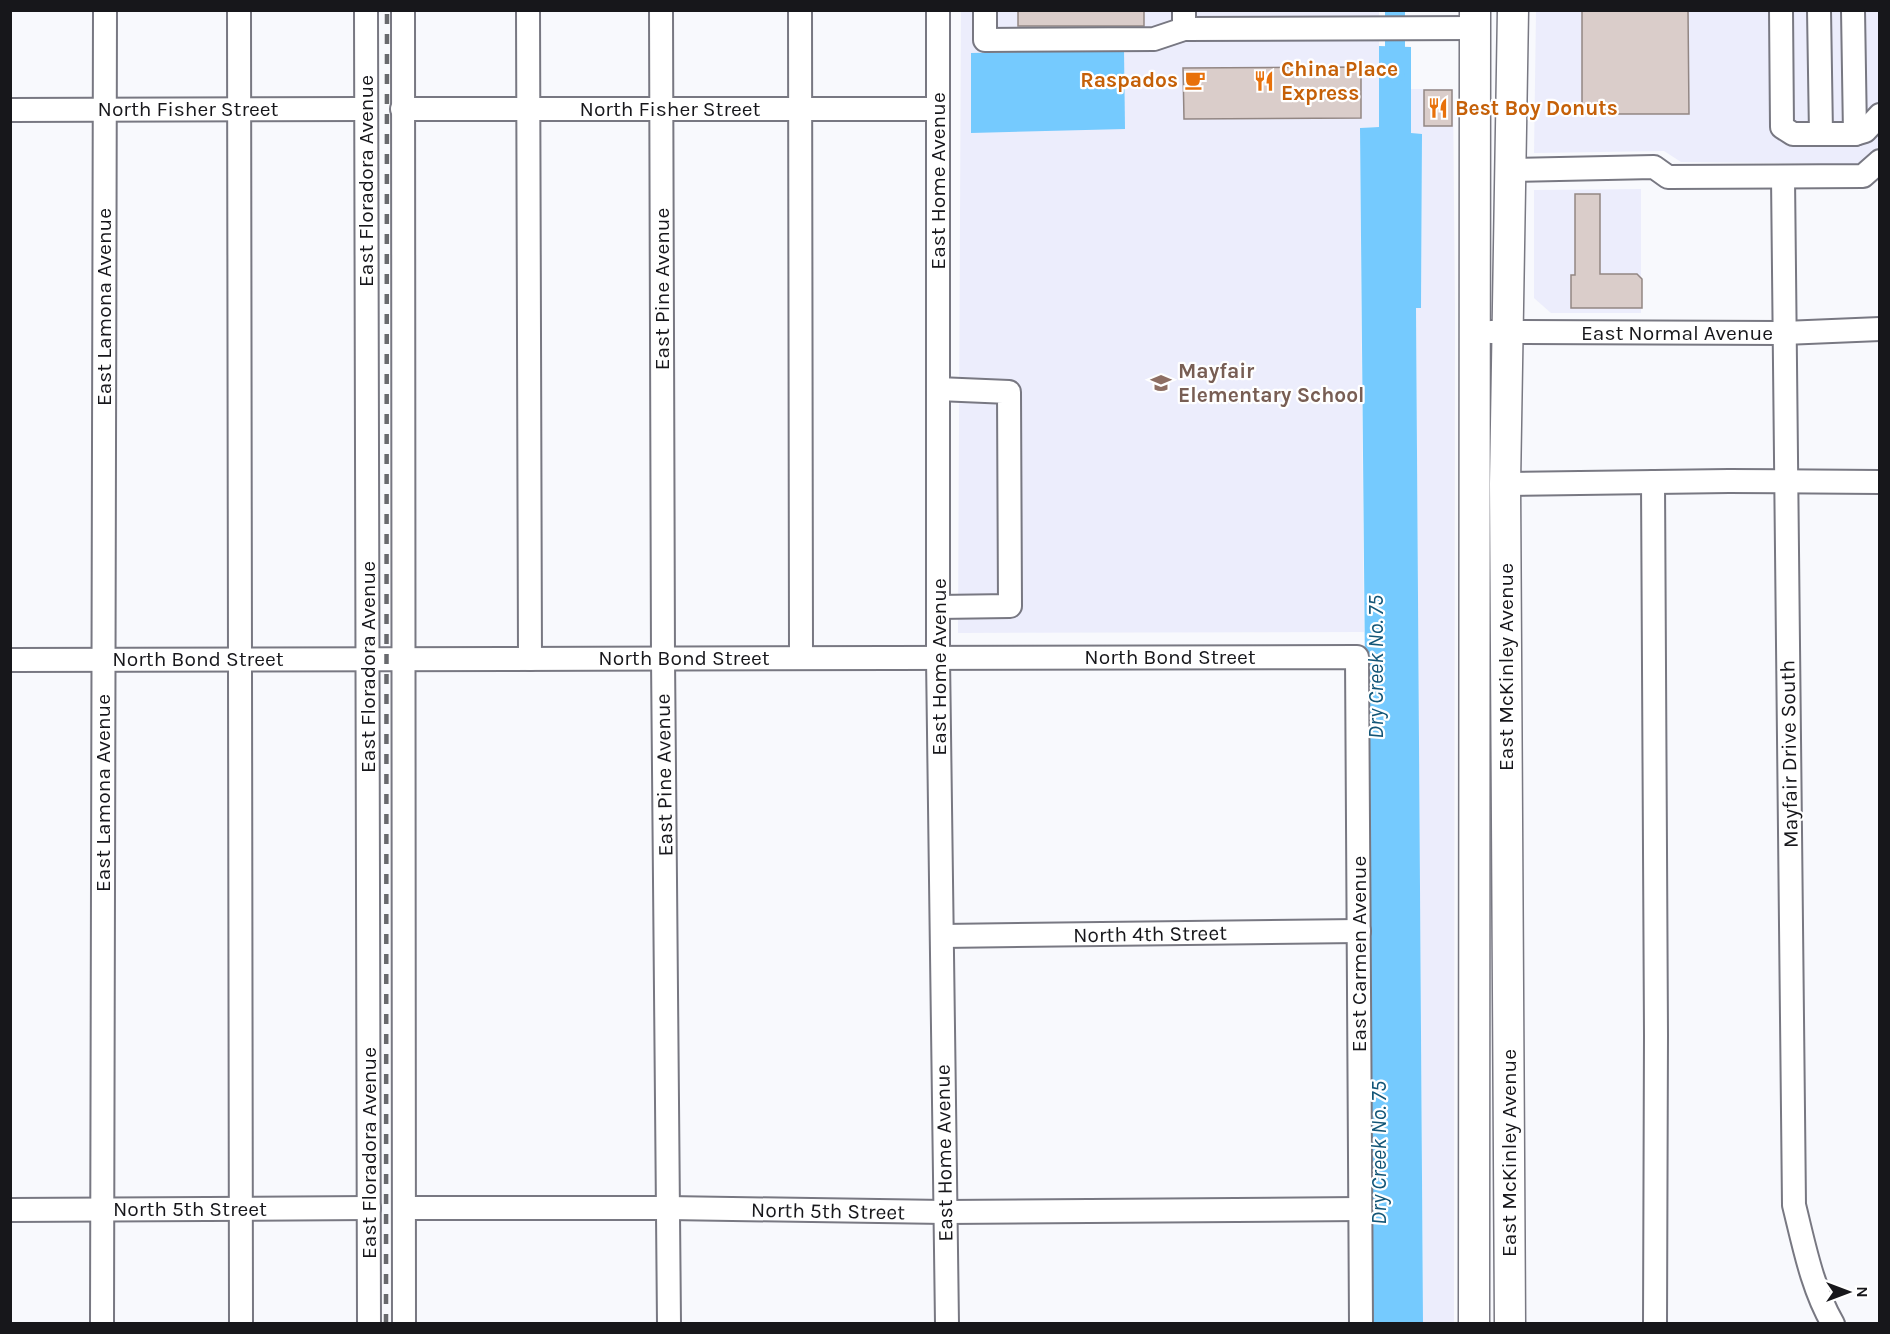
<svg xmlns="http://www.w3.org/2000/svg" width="1890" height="1334" font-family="Karla,sans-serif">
<rect width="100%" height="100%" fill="#f8f9fd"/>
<g fill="#ecedfc">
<path d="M961,11H1379V127L1360,128L1364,632L958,633Z"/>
<path d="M1536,11H1879V146L1862,164L1681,162L1664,151L1534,153Z"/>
<path d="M1411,89H1453L1455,308L1454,1324L1423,1323L1416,308L1421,307L1422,134H1411Z"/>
<path d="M1641,189V313H1551L1534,298V190Z"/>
</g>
<g fill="#75cafe">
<path d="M1379,46L1411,47V133L1422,134L1421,308H1416L1423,1323H1371L1360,128L1379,127Z"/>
<path d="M1124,50L1125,129L971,133V53Z"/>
</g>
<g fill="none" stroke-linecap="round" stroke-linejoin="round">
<path stroke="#75cafe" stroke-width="20" d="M1395,10V73"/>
</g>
<g fill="#dacdca" stroke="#928683" stroke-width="1.5">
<rect x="1018" y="10" width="126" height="16"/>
<path d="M1582,10H1688L1689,114H1582Z"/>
<path d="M1361,67V118L1184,119L1183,68Z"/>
<rect x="1424" y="90" width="28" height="36"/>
<path d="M1575,194H1600V274H1637L1642,279V308H1571V275H1575Z"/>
</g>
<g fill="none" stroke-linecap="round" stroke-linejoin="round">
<g stroke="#787882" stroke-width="26">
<g id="minor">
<path d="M239,10L241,1324"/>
<path d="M366,10L369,1324"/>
<path d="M403,10L404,1324"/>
<path d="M528,10L530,659"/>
<path d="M661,10L663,658L669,1324"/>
<path d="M800,10L801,658"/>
<path d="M938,10V658L947,1324"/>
<path d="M985,10V40L1154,39L1184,29"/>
<path d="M1184,10V29L1475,28"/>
<path d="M1781,10L1782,127L1793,134H1855L1865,131L1880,115"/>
<path d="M1819,10L1821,134"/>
<path d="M1853,10L1855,134"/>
<path d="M402,109H938"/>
<path d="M10,110L366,109"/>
<path d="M1511,170L1654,167L1668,177L1863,176L1880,161"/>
<path d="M1783,177L1794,1205C1804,1245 1812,1288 1833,1324"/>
<path d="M1491,332L1784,333L1880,329"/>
<path d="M938,389L1009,392L1010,606L938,607"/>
<path d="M1653,482L1656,1035L1655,1324"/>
<path d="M1505,484L1729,481L1880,482"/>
<path d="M10,660L1357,657L1361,1324"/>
<path d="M942,936L1359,931"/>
<path d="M404,1208H668L945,1212L1360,1209"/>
<path d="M10,1210L369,1208"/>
<path d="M102,1324L105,10"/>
</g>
</g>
<g stroke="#787882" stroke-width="33">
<g id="major">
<path d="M1474,1324L1475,10"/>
<path d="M1510,1324L1505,484L1513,10"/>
</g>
</g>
<use href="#minor" stroke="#fff" stroke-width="22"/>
<use href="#major" stroke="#fff" stroke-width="30"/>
<path stroke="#68696d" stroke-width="4.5" stroke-dasharray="10 10" stroke-linecap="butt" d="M386,1324L387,10"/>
</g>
<defs>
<g id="cafe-bare" transform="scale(1.62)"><path d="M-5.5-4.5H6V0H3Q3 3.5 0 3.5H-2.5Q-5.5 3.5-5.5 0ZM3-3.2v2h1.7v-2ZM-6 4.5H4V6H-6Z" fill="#e8710a" stroke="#fff" stroke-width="2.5" paint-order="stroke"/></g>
<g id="restaurant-bare" transform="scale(1.62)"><path d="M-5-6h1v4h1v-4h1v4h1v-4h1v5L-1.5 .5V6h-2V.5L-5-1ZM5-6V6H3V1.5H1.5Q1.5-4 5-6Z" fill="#e8710a" stroke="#fff" stroke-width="2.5" paint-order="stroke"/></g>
<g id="school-bare" transform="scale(1.62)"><path d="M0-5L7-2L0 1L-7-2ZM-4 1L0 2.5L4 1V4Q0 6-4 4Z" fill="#8d6e63" stroke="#fff" stroke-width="2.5" paint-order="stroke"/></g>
</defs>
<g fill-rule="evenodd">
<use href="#cafe-bare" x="1195" y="80"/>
<use href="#restaurant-bare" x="1264" y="81"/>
<use href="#restaurant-bare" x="1438" y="108"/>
<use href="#school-bare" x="1161" y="383"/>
</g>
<g text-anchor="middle" stroke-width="4.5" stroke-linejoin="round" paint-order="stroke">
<g font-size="21" font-weight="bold" fill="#c56008" stroke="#fff" text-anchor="start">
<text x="1281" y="76">China Place<tspan x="1281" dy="24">Express</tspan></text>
<text x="1178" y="87" text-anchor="end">Raspados</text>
<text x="1455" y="115">Best Boy Donuts</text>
</g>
<g font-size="21" fill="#17171b" stroke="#fff">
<text x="188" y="116">North Fisher Street</text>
<text x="670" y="116">North Fisher Street</text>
<text transform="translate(366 181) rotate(-90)" y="7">East Floradora Avenue</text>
<text transform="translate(938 181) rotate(-90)" y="7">East Home Avenue</text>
<text transform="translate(662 289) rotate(-90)" y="7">East Pine Avenue</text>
<text transform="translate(104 307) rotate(-90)" y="7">East Lamona Avenue</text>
<text x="1677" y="340">East Normal Avenue</text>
<text x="1170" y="664">North Bond Street</text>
<text x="684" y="665">North Bond Street</text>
<text x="198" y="666">North Bond Street</text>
<text transform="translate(368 667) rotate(-90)" y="7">East Floradora Avenue</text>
<text transform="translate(939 667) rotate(-90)" y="7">East Home Avenue</text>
<text transform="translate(1506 667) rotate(-90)" y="7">East McKinley Avenue</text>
<text transform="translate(1789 754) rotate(-91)" y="7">Mayfair Drive South</text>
<text transform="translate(664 775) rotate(-91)" y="7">East Pine Avenue</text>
<text transform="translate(103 793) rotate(-90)" y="7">East Lamona Avenue</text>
<text transform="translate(1150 934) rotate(-1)" y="7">North 4th Street</text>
<text transform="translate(1359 954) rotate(-90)" y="7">East Carmen Avenue</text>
<text transform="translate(369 1153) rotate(-90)" y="7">East Floradora Avenue</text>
<text transform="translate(944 1153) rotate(-91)" y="7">East Home Avenue</text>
<text transform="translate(1509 1153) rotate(-90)" y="7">East McKinley Avenue</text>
<text x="190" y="1216">North 5th Street</text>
<text transform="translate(828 1211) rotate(1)" y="7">North 5th Street</text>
</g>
<g font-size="21" font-weight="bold" fill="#785e54" stroke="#fff" text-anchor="start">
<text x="1178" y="378">Mayfair<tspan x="1178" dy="24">Elementary School</tspan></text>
</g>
<g font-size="22" font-style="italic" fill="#125577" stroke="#fff">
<text transform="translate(1375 667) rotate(-90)" y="8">Dry Creek No. 75</text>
<text transform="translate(1378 1153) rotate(-90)" y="8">Dry Creek No. 75</text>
</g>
</g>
<rect width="1890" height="1334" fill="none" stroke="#17171b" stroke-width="24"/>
<g transform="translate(1848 1292) rotate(90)" stroke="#ffffff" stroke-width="4.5" paint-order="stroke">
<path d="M0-4.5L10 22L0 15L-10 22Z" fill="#17171b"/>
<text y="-9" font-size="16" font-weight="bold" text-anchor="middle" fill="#17171b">N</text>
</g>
</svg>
